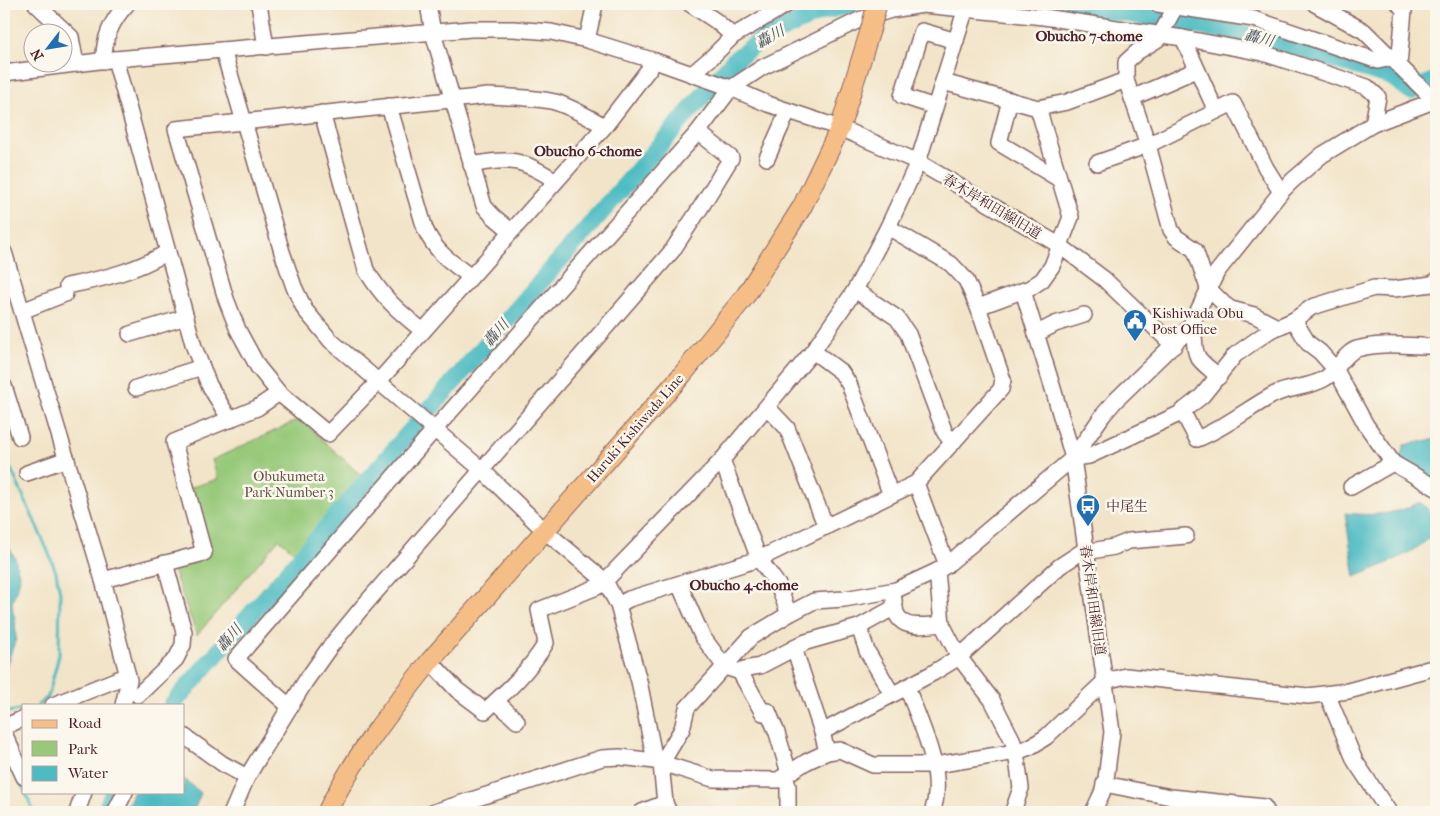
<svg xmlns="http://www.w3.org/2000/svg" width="1440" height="816" font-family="'IM FELL French Canon','Noto Serif JP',serif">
<rect width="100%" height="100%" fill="#fbf7ec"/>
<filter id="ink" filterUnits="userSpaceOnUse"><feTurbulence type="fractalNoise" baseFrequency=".02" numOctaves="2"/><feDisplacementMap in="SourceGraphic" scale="10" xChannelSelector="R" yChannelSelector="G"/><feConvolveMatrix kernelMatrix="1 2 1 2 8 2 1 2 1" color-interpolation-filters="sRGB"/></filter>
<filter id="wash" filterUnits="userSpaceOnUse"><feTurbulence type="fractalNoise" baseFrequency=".0096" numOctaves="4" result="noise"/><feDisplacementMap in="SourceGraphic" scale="20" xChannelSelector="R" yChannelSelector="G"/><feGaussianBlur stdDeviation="1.12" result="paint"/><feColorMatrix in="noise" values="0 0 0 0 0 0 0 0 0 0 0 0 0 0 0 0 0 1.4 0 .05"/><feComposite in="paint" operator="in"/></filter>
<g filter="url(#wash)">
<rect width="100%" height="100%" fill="#f2e4c8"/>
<path fill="#97c979" stroke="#707452" d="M300,419L366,480L299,556L279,539L197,635L170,562L208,555L186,489L218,479L212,460Z"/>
<g fill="#4cbbc2" stroke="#4b6d76">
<path d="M1436,439V483L1400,459L1404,445Z"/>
<path d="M1418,503L1423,504L1431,513L1436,527C1433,547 1373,569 1355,577L1345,513C1370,516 1395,515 1418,503Z"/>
<path d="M4,538L15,558L20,579L12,603L13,612L15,618L16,639L4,671Z"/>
<path d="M184,779L201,793L193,812H124L134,792H184Z"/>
</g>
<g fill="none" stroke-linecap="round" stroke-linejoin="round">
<g stroke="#4cbbc2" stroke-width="3">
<path d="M4,464L11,469L47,549L56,572L60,593L59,655L48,697L38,705"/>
<path d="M4,715L8,712L24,709"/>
<path d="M20,782L24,790"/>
<path d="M25,792L34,812"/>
</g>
<g stroke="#4cbbc2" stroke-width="18">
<path d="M1072,4L1256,36L1392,77L1411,91L1436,80"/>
<path d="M172,705L734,60L764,38L820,12L851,4"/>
<path d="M106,812L113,792"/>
</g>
</g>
</g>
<g filter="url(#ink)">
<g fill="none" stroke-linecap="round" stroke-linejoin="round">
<g stroke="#856462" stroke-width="18">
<g id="minor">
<path d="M36,4L71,37L76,64"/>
<path d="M259,4L266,47"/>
<path d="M428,4L433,33L484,206L493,216L511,231"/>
<path d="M690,4L716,21L733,36"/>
<path d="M1158,4L1254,19L1378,61L1392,58"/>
<path d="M1177,4L1158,39L1137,52L1126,62V80L1148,145L1171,230L1176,237L1195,250L1208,288L1224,304L1231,309L1254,315L1277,327"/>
<path d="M1315,4L1364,31L1436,102"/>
<path d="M1399,4L1404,10L1399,65"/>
<path d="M1183,38L1216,111"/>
<path d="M587,40L595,4"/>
<path d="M223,50L282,252L294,287L305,310L331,341L482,470L545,531L605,581L618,605L639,681L655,761"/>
<path d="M115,59L194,347L209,385L230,420"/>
<path d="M104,61C103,38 112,20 127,4"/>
<path d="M4,73L115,59L471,29H513L551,32L587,40L655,61L731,88L768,104L840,128L918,162L1059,245L1104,279L1174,346"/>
<path d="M692,74L712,57L733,36L788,4"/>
<path d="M943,82L1038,108L1067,102L1126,80"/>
<path d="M1132,98L1196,70"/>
<path d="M1010,100L999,143L1059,179"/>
<path d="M389,106L425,229C436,253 451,262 471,277"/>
<path d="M935,107L902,96L922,31L956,41"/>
<path d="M322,113L366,270C383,298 398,311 423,331"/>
<path d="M605,126C589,118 572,107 555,102C533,97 510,97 488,96L176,129L226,299L238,330L258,367L279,393L328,434L378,382L605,126L655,61"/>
<path d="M767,158L788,111"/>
<path d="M1097,163L1148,145L1233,103L1266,168L1281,192"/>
<path d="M471,165C511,157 522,159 556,181"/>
<path d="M4,252L103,580L129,680L123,705"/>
<path d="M67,286C102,279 137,271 167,252"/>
<path d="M855,290L897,318L908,334L945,433L953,443"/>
<path d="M1023,291L1054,392L1073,458"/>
<path d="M978,307L1030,288L1042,280L1052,266L1071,217L1038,108"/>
<path d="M22,311L65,294"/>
<path d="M1294,320L1308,343L1320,352L1336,370L1366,425L1393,463L1436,488"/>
<path d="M1191,325C1197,336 1192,347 1198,357C1202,364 1213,371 1219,377"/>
<path d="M130,334L186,317"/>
<path d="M1036,334L1055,324L1084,315"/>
<path d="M813,351L841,372L849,384L891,495"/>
<path d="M4,386L20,437"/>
<path d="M136,388L202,367"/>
<path d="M767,407L787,428L826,527"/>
<path d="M1182,411L1197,439C1225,428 1247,409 1273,395C1289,387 1308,388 1324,379C1336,373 1345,352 1357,349C1383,341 1410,347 1436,346"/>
<path d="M722,460L759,559L778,585L789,614"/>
<path d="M27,473L67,459"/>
<path d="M916,483L947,565"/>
<path d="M1351,487L1393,463"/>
<path d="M1086,552L1114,547L1129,541L1186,536"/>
<path d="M103,580L204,553L174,442L257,408L279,393"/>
<path d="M679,584L702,636L725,667L740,672L763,713L768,711L777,733L789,773"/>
<path d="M894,599C894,632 918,626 942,624"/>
<path d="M618,605L629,599L759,559L916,483L1001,389L1003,380L978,307L966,280L951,264L888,227"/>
<path d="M859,627L867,651L892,694"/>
<path d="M794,648L822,732"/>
<path d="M430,661L457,690L485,711C508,690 530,670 546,643L539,610L597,587L605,581L722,460L813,351L855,290L888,227L918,162L966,8"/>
<path d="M740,672L744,669L760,666L806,642L859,627L895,607"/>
<path d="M907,687C920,724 947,774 932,812"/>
<path d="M1327,694L1355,761L1389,812"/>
<path d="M138,695L176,659L183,645L184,632L165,563"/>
<path d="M496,701L517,721"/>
<path d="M53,705L128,675"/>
<path d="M290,707L236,659L434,430L698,132L731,88L763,67L859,20L891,10L923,5L1044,17L1183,38L1263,53L1367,87L1378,97L1373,124"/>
<path d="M4,727L24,718"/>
<path d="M4,733L24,777"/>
<path d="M184,736L223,764L247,777"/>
<path d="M827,752L840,750L873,765H935L1016,752L1030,747L1046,737L1105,681L1126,676L1308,696L1348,691L1436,667"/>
<path d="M785,776L788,786V812"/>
<path d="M1104,784L1171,797L1264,807L1267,812"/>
<path d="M77,812L84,792"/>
<path d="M115,812L125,792"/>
<path d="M232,812L247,777L305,682L329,648L360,610L672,251L701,207L731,158L698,132"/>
<path d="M434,812L602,758L620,757L655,761L713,779L778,780L806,762L827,752L822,732L933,673L959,657L1060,566L1086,549"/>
<path d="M642,812L665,803"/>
<path d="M669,812L665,803L661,764L682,729L687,708L751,637L789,614L814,601L844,599L896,590L937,571"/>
<path d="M1016,812L1014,808L1021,788L1016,752L1012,739L992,700L959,657L942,624L937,571L947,565L1073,458L1089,456L1179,414L1202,396L1235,355L1269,331L1294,320L1312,307L1374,288L1394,289L1432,284L1436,281"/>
<path d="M1093,812L1102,793L1106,779L1112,732L1073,458L1103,415L1115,401L1183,335L1191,325L1217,272L1281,192L1293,180L1322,155L1373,124L1436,100"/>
</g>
</g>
<g stroke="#856462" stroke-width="21">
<path id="major" d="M327,812C353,758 392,709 430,661L682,375L746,295L802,207L840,128L870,31"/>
</g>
<use href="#minor" stroke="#fff" stroke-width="15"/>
<use href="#major" stroke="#f6be87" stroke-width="19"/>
<g stroke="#856462" stroke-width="21" stroke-linecap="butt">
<path id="major-bridge" d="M870,31L877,4"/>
</g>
<use href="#major-bridge" stroke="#f6be87" stroke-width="19"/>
</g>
</g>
<defs>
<g id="civic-pin" transform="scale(1.25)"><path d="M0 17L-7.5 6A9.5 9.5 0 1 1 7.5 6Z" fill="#1f6fb2" stroke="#fbf7ec"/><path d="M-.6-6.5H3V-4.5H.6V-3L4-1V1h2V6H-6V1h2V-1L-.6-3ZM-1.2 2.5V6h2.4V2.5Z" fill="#fff"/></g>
<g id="bus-pin" transform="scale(1.25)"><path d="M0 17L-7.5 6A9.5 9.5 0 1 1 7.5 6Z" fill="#1f6fb2" stroke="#fbf7ec"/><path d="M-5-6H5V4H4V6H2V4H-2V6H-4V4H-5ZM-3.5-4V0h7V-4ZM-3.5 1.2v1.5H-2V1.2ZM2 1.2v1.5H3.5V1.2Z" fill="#fff"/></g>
</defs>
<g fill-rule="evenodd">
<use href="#civic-pin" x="1135" y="321"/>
<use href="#bus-pin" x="1088" y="506"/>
</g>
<g text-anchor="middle" stroke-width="5" stroke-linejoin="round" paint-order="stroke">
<g font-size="14" fill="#4a1f2b" stroke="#fbf7ec">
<text transform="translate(992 206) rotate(31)" y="5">春木岸和田線旧道</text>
<text transform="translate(635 428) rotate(-49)" y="5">Haruki Kishiwada Line</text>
<text transform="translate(1093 600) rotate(82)" y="5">春木岸和田線旧道</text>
</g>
<g font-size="14" fill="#4a1f2b" stroke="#fbf7ec" text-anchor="start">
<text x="1152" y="318">Kishiwada Obu<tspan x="1152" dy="16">Post Office</tspan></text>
<text x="1106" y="511">中尾生</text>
</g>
<g font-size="14" fill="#615242" stroke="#fbf7ec">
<text x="289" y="481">Obukumeta<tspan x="289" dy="16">Park Number 3</tspan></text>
</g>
<g font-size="15" font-weight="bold" fill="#4a1f2b" stroke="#fbf7ec">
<text x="1089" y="41">Obucho 7-chome</text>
<text x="588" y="156">Obucho 6-chome</text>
<text x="744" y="590">Obucho 4-chome</text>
</g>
<g font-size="15" font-style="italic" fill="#4b5660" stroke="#fbf7ec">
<text transform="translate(770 37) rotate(-29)" y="5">轟川</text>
<text transform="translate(1259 38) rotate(14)" y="5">轟川</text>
<text transform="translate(496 333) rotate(-49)" y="5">轟川</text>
<text transform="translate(229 638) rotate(-49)" y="5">轟川</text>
</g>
</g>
<rect width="1440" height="816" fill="none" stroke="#fbf7ec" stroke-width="20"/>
<rect x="22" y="704" width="162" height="90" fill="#fbf7ec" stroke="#b4a19f"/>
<rect x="32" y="720" width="25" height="8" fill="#f6be87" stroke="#b4a19f"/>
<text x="68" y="728" font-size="15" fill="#4a1f2b">Road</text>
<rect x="32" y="741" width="25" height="15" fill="#97c979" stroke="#b4a19f"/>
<text x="68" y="754" font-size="15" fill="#4a1f2b">Park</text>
<rect x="32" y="766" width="25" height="15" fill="#4cbbc2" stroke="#b4a19f"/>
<text x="68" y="778" font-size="15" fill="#4a1f2b">Water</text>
<g transform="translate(48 48) rotate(239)"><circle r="24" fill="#fbf7ec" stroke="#b4a19f"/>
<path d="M0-4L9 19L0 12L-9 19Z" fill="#1f6fb2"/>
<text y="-8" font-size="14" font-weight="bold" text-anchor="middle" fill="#4a1f2b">N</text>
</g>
</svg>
